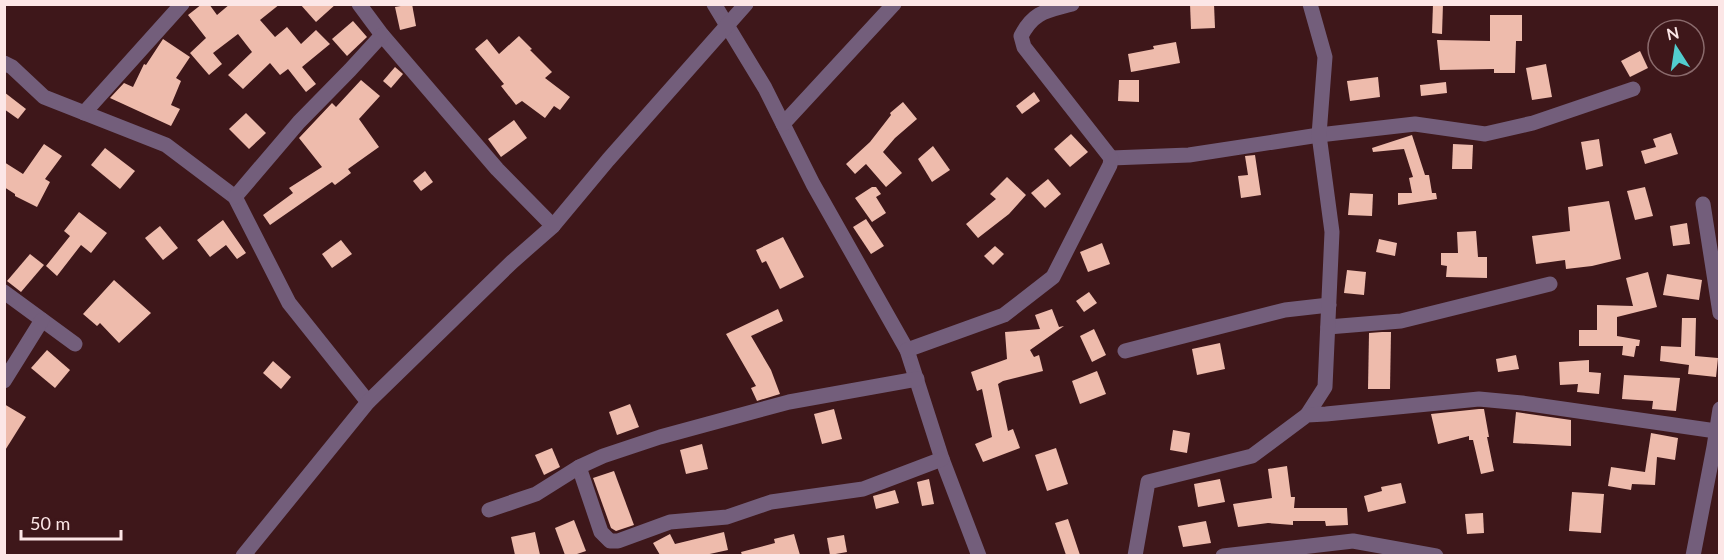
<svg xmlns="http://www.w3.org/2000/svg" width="1724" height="560" font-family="Lato,sans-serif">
<rect width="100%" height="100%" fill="#3e171a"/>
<g fill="#eebbac">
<path d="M202,4H209L217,15L230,4H280L260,20L275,37L287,27L301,44L316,30L330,44L302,67L316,84L306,92L288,69L280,75L270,63L243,89L228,75L252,52L238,34L213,53L222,64L209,75L190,53L206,38L188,15Z"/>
<path d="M300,4H336L316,22Z"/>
<path d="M412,4L416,26L400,30L395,7Z"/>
<path d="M1190,4H1214L1215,28L1191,29Z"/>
<path d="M1433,4H1443L1442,34L1432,33Z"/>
<path d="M1490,15H1522V41H1516L1515,73H1494V69L1440,70L1437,40L1490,41Z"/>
<path d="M353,21L367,37L347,56L332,39Z"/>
<path d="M519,36L532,49L530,50L552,72L545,78L570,97L560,110L554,106L545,118L522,101L516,105L501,86L504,84L475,49L487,39L499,54Z"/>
<path d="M163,39L190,57L176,78L181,81L171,105L180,109L171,126L110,98L124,83L133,87L144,64L146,65Z"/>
<path d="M1176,42L1180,63L1131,72L1128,54L1154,49L1153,46Z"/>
<path d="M1640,51L1648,68L1630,77L1621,61Z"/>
<path d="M1546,64L1552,97L1532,100L1526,68Z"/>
<path d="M395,67L403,74L391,88L383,81Z"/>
<path d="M1378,77L1380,97L1350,101L1347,81Z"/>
<path d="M361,80L380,96L359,119L379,147L348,169L351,173L335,185L332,182L270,225L263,215L293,193L289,188L322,167L299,138L332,103L336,107Z"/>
<path d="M1119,80H1139V102L1118,101Z"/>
<path d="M1446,82L1447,93L1421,96L1420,85Z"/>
<path d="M4,92L26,109L18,119L4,109Z"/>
<path d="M1034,92L1040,101L1022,114L1016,106Z"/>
<path d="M903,102L917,119L895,138L883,152L902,173L886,187L866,164L855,174L846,164L870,142L891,115L890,113Z"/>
<path d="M246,113L266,133L249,149L229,129Z"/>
<path d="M514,120L527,138L501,157L488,139Z"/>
<path d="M1671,133L1678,154L1645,164L1641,151L1656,147L1653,139Z"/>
<path d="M1071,134L1088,152L1070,167L1054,149Z"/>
<path d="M1412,135L1425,175H1429L1432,193H1436L1437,199L1398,205V193H1412L1409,178L1413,177L1404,149L1373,152L1372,148Z"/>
<path d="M1599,139L1603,166L1586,170L1581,142Z"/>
<path d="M44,144L62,156L45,179L50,182L37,207L15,196V194L4,187V162L23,174Z"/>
<path d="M1453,144L1473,145L1472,169H1452Z"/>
<path d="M933,146L950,170L932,182L918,159Z"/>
<path d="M105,148L135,171L120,189L91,165Z"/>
<path d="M1255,155L1261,195L1241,198L1238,176L1248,175L1245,156Z"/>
<path d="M425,171L433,182L421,191L413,181Z"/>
<path d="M1007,177L1026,195L1009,214L978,238L966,224L996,199L990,194Z"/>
<path d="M1048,179L1061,194L1045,208L1031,193Z"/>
<path d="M872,187H876L881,194L876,197L886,213L872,222L855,198Z"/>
<path d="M1645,187L1653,216L1635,220L1627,191Z"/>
<path d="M1350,193L1373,194L1372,216L1348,215Z"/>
<path d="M1609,201L1621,259L1592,266L1566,269L1565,260L1536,264L1532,236L1570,231L1568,207Z"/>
<path d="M79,212L107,233L91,253L81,245L57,276L46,266L70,236L64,231Z"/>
<path d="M866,219L884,246L871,254L853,227Z"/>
<path d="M223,220L246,253L237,259L226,245L210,257L197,240Z"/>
<path d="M1687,223L1690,244L1673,246L1670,226Z"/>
<path d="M160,226L178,248L163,260L145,238Z"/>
<path d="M1476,231L1478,257H1487V278L1446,277L1447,266L1441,265V253H1458L1457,232Z"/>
<path d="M783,237L804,277L780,289L766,261L762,263L756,250Z"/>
<path d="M1379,239L1397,243L1395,256L1376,252Z"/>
<path d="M341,240L352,254L332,268L322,254Z"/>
<path d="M1102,243L1110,264L1088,272L1080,252Z"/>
<path d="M995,246L1004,254L993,265L984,256Z"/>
<path d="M30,254L44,265L21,292L7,281Z"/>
<path d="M1347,270L1366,272L1364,295L1344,293Z"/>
<path d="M1648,272L1657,307L1617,317V336L1640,340L1639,346H1636L1634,357L1622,355L1623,346H1579V330H1597V305L1633,306L1626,278Z"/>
<path d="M1667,274L1702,280L1699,300L1663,295Z"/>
<path d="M114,280L151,313L119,343L100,323L97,326L83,314Z"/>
<path d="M1089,292L1097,303L1084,312L1076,301Z"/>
<path d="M778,309L783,321L751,336L771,370L780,394L757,401L751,388L756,386L726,334Z"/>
<path d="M1052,309L1059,327L1064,326L1030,350L1034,357L1039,355L1043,371L1003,381L998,384L1008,431L1013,429L1020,448L983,462L975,444L992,437L982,389L977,391L971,372L1007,359L1005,332L1040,329L1035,315Z"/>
<path d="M1682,318H1696L1695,356L1718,358L1716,377L1688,374L1689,365L1660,361L1661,346L1681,347Z"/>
<path d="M1094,329L1106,355L1092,362L1080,336Z"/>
<path d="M1382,332H1391L1390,389H1368L1369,333Z"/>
<path d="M1220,343L1225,369L1197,375L1192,349Z"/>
<path d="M47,350L70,370L55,388L31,368Z"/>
<path d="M1516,355L1519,369L1498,372L1496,359Z"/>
<path d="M1589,360V372L1601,373L1599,394L1577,392L1578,384L1560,385L1559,362Z"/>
<path d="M273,361L291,377L281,389L263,373Z"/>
<path d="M1097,371L1106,394L1080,404L1072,381Z"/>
<path d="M1624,375L1680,378L1676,411L1652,409L1653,401L1622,399Z"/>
<path d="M4,404L26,417L4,452Z"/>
<path d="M630,404L639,427L617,435L609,412Z"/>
<path d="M834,409L842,439L822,444L814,414Z"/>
<path d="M1479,409H1484L1489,437H1487L1494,471L1481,474L1473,440H1469V436L1438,444L1431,414Z"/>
<path d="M1516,412L1571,420V446L1513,443Z"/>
<path d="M1173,430L1190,433L1187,453L1170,450Z"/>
<path d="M1651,433L1678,438L1675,460L1657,457L1655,485L1632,484L1631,490L1608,486L1611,467L1645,472Z"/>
<path d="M702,444L708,469L686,474L680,450Z"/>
<path d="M552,448L560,467L544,475L535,455Z"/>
<path d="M1056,448L1068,484L1047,491L1035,455Z"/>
<path d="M1287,466L1291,497H1295L1294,508H1347L1348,525L1326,526L1325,521H1293V525L1268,523L1238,527L1233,504L1272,498L1268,469Z"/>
<path d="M614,471L634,525L616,531L611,528L593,478Z"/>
<path d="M929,479L934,504L922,506L917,482Z"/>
<path d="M1220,479L1225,502L1198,507L1194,484Z"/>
<path d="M1401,483L1406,503L1368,512L1364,496L1382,491L1381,487Z"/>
<path d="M895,490L899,503L876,509L873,496Z"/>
<path d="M1572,492L1604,494L1601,533L1569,531Z"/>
<path d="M1483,513L1484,533L1467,534L1465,514Z"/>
<path d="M1068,519L1080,555H1066L1055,523Z"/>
<path d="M574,520L586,551L574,555H565L555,528Z"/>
<path d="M1206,521L1211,543L1183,547L1178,526Z"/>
<path d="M535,532L540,555H515L511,537Z"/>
<path d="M724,532L728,550L705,555H660L653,543L670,534L675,544Z"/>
<path d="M794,534L800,555H742L741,552L775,543L774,539Z"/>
<path d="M844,535L847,552L830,555L827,538Z"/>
</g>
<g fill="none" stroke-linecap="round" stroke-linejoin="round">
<g stroke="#735e7b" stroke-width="15">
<path d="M359,4L382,35L497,169L553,226"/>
<path d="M714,4L765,88L813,184L907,350L942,459L979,556"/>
<path d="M4,63L12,67L44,97L166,145L235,197L289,303L368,402"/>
<path d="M84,113L182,4"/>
<path d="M783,124L894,4"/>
<path d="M1111,158L1189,155L1319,135L1415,124L1485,134L1533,123L1633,89"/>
<path d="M235,197L299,122L350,70L382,35"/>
<path d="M1703,204L1720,313"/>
<path d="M4,292L75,344"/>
<path d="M1328,327L1401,321L1550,284"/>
<path d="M907,350L1004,315L1053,277L1110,165L1111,158L1024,47L1021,36C1034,11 1047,11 1072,4"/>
<path d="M1125,351L1285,310L1329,305"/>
<path d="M4,381L42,320"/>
<path d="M1307,415L1325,387L1332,232L1319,135L1325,57L1310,4"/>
<path d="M579,467L601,532L610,541H618L670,522L727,517L771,502L863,489L942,459"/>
<path d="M489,510L536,494L579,467L603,456L660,437L789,402L917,379"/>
<path d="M243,556L368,402L512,262L553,226L608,160L746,4"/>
<path d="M1135,556L1148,482L1252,456L1307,415L1326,414L1479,399L1522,403L1716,431"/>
<path d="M1223,556L1353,541L1436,556"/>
<path d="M1693,556L1714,447L1720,409"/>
</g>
</g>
<rect width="1724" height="560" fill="none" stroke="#fce6e6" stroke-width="12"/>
<g transform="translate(1676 48) rotate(348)"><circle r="28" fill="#3e171a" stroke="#8a6a6c" stroke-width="1.5"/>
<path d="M0-4.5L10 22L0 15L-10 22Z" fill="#52cdcf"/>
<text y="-9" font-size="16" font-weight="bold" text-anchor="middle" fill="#fce6e6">N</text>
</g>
<path d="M21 530v9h100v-9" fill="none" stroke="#fce6e6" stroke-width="3"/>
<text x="30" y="530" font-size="18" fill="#fce6e6" stroke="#3e171a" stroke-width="4.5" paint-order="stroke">50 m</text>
</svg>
